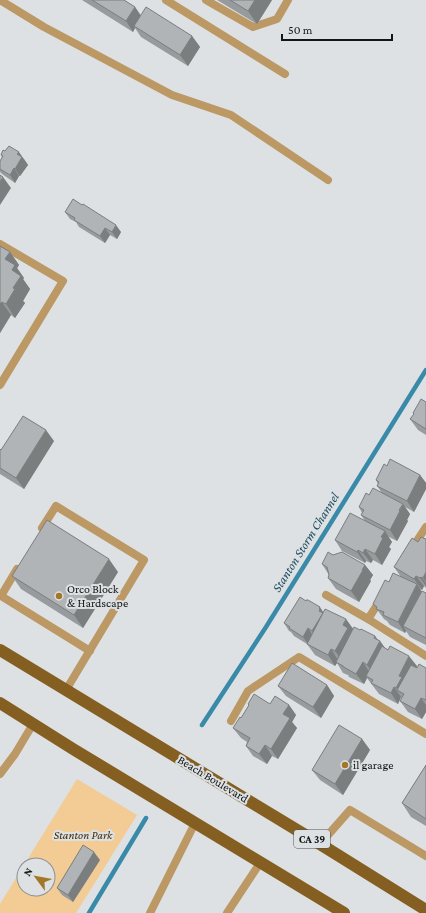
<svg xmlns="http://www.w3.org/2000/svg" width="426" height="913" font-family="'Crimson Pro',serif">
<rect width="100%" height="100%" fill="#dde1e3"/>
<path fill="#f2cc94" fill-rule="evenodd" d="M77,779L137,815L76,913H0V904ZM24,865H48V889H24Z"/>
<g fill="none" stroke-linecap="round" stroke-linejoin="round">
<g stroke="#398aa8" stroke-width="4.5">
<path d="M202,725L266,627L426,370"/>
<path d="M89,913L146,818"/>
</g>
<g stroke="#bb9864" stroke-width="8">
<path d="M0,0L44,27L172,95L231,115L328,180"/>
<path d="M166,0L285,74"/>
<path d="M206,0L253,27L277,19L288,0"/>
<path d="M0,244L63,281L0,385"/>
<path d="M42,528L56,506L144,560L66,690"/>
<path d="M411,550L426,527"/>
<path d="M17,569L1,596L90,651"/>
<path d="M326,595L368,619L426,656"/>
<path d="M368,619L381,599"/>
<path d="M231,721L248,691L299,657L426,734"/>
<path d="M0,774L15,754L33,724"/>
<path d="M320,844L350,810L426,856"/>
<path d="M150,913L195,823"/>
<path d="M227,913L260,863"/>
</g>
<g stroke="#845f21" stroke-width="12">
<path d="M0,650L320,844L426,910"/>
<path d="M0,703L73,749L344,913"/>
</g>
</g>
<g fill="#979b9d">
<path d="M82,0H124L135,7L140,15L192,36L200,47L188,66L141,37L135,28L133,32Z"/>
<path d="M217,0H272L257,24Z"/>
<path d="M5,151L24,159L28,165L20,176H19L15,183L2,174L0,172V161L2,157L1,155Z"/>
<path d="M65,212L121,232L117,239L110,235L105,243L79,227L76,222L70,219Z"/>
<path d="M0,246L10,252L19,265L17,268L24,278L23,279L30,289L23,301L25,303L15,318L11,315L0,333Z"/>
<path d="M426,402V435L418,430L410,419Z"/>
<path d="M54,441L24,489L0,474V449L1,450Z"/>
<path d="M387,466L420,475L426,483V489L414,512L405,507L410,514L407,520L408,521L397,541L387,536L392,542L389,547L391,549L382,565L373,560L371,563L366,561L365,563L342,551L335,540L365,521L361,515L362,513L359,507L369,495L382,493L377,486L378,484L376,480Z"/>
<path d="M423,538L426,539V588L424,586L422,590L420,589L421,591L426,593V645L410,637L406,631L405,633L390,625L387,621L384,619L373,604L389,582L401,577L394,567L418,542Z"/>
<path d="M333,555L365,565L373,575L370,580L371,581L359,602L336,589L328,578L329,575L322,564Z"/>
<path d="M118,572L83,628L21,589L12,576Z"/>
<path d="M324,613L353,629L360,630L375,636L378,640L380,641L385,648L417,666L416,668H426V712L422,719L408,712L400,701L402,698L401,697L398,704L379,694L367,678L364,684L349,677L348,675L343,673L337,663L335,666L315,655L307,644L294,636L291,632L289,631L284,623Z"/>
<path d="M327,685L334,696L321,718L286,696L278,686Z"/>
<path d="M248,704L289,705L296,715L292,722L297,728L278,759L272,756L267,764L253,756L246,746L247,742L241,738L233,728L241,718L249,706Z"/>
<path d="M362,739L370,750L343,795L320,780L312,770Z"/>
<path d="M426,765V826L411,817L402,803Z"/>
<path d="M100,860L73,902L62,895L57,888Z"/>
</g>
<g fill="#7b7e7f">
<path d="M255,0H272L257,24L248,11Z"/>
<path d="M135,7L142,17L134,26L135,28L133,32L126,21Z"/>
<path d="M192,36L200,47L188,66L180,55Z"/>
<path d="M19,152L28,165L20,176L15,169L17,154Z"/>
<path d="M14,168L19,176L15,183L10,175Z"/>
<path d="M3,177L11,188L0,205V182Z"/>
<path d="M116,225L121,232L117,239L112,232Z"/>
<path d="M105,228L110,235L105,243L100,236Z"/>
<path d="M10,252L19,265L17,268L24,278L23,279L30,289L23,301L25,303L15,318L6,304L13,288L12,270L5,259Z"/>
<path d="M2,302L11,315L0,333V304Z"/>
<path d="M46,430L54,441L24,489L16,478Z"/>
<path d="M420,475L426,483V489L414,512L407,501Z"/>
<path d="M403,504L410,514L407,520L408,521L397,541L390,530Z"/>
<path d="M385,531L392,542L389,547L391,549L382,565L375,554L381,537Z"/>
<path d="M365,549L373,560L371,563L363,553Z"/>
<path d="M358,550L366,561L365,563L357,552Z"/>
<path d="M109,559L118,572L83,628L74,615Z"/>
<path d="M365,565L373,575L370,580L371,581L359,602L351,591Z"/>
<path d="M426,572V582L423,578Z"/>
<path d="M416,576L424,586L422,590L414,579Z"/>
<path d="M421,577L426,583V586L420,578Z"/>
<path d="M417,584L424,595L403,626L406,631L405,633L398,622Z"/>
<path d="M320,607L325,615L317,638L312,631L319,611Z"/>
<path d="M346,619L354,630L343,662L335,651L343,625Z"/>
<path d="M308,628L313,636L308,644L303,637Z"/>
<path d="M375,636L379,642L380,641L387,651L375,675L367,665Z"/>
<path d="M331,649L338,660L336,662L337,663L335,666L328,655Z"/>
<path d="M409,656L417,666L407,685L404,694L398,691L396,688L399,676Z"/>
<path d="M363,662L370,673L366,676L367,678L364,684L356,674Z"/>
<path d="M327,685L334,696L321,718L313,707Z"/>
<path d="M394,687L401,697L398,704L391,693Z"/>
<path d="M421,698L426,705V712L422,719L415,709Z"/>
<path d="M289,705L296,715L292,722L297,728L278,759L271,749L283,714Z"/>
<path d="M362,739L370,750L343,795L335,784Z"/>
<path d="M265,745L272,756L267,764L259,754Z"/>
<path d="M94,852L100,860L73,902L68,895Z"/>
</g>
<g fill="#b0b4b6" stroke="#7b7e7f">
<path d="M92,0H124L135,7L126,21Z"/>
<path d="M230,0H255L248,11Z"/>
<path d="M146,7L192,36L180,55L134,26Z"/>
<path d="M9,146L19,152L17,154L22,157L15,169L14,168L10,175L0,169V161L3,156L1,155L3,150L5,151Z"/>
<path d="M0,175L3,177L0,182Z"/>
<path d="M73,199L82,205L83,204L116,225L112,232L105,228L100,236L74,220L75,218L65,212Z"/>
<path d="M0,246L10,252L5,259L15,265L12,270L21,276L13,288L15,289L6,304L2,302L0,304Z"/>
<path d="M421,399L426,402V429L410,419L414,414L413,413Z"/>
<path d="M23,416L46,430L16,478L0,468V449L1,450Z"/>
<path d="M390,459L420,475L407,501L377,486L379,482L376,480L384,464L387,466Z"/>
<path d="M373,488L403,504L399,510L400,511L390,530L361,515L364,510L359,507L366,493L369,495Z"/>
<path d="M350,513L385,531L381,537L383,538L375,554L365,549L363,553L358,550L357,552L335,540Z"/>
<path d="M47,520L109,559L74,615L12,576Z"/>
<path d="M421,537L423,538L426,539V572L423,578L421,577L420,578L416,576L414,579L394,567L412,538L418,542Z"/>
<path d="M328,552L333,555L342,552L365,565L362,570H363L351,591L328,578L329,575L327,567L322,564Z"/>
<path d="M393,573L417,584L398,622L383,615L384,612L376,609L377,607L373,604L385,580L389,582Z"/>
<path d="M422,591L426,593V638L403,626Z"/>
<path d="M300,597L306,601V600H308L320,607L319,608L320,609L319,611L323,613L312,631L308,628L303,637L289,628L290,627L284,623Z"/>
<path d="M325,609L346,619L343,625L348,628L335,651L331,649L328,655L307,644Z"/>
<path d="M354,627L360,630L361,629L375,636L374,638L380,641L367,665L363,662L356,674L342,666H343L336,662Z"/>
<path d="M382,646L388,650L390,646L409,656L399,676L402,677L396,688L394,687L391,693L371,683L373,680L366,676Z"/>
<path d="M292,663L327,685L313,707L278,686Z"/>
<path d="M419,664L426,668V700L421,698L415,709L400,701L404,694L397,690L411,665L417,668Z"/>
<path d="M254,694L270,704L275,696L289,705L283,714L290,718L271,749L265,745L259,754L246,746L250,738L233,728L240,717L241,718L249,705L248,704Z"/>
<path d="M339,725L362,739L335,784L312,770Z"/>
<path d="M426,765V819L402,803Z"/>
<path d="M83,845L94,852L68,895L57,888Z"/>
</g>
<g fill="#a47628" stroke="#dde1e3" stroke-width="1.5">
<circle cx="59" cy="596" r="4"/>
<circle cx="345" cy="765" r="4"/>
</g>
<g text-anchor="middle" stroke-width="4" stroke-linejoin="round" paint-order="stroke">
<rect fill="#dde1e3" stroke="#505354" stroke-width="1" x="294" y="830" width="36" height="18" rx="3"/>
<g font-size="11" font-weight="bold" fill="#141616">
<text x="312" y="843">CA 39</text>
</g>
<g font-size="12" fill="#141616" stroke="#dde1e3" text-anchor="start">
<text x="67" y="593">Orco Block<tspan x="67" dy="14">&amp; Hardscape</tspan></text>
<text x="353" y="769">il garage</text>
</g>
<g font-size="12" fill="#141616" stroke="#dde1e3">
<text transform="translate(213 779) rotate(31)" y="4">Beach Boulevard</text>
</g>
<g font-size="12" font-style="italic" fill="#412b06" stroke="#dde1e3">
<text x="83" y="839">Stanton Park</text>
</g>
<g font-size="13" font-style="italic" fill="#1d4c5e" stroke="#dde1e3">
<text transform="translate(305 542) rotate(-58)" y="5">Stanton Storm Channel</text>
</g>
</g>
<g transform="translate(36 877) rotate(302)"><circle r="19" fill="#dde1e3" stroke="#8d9091"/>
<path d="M0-3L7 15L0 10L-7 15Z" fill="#a47628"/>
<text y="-6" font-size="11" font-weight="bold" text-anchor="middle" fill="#141616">N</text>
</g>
<path d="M282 34v6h110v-6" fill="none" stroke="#141616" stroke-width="2"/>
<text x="288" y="34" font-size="12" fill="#141616" stroke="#dde1e3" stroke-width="3" paint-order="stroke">50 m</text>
</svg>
